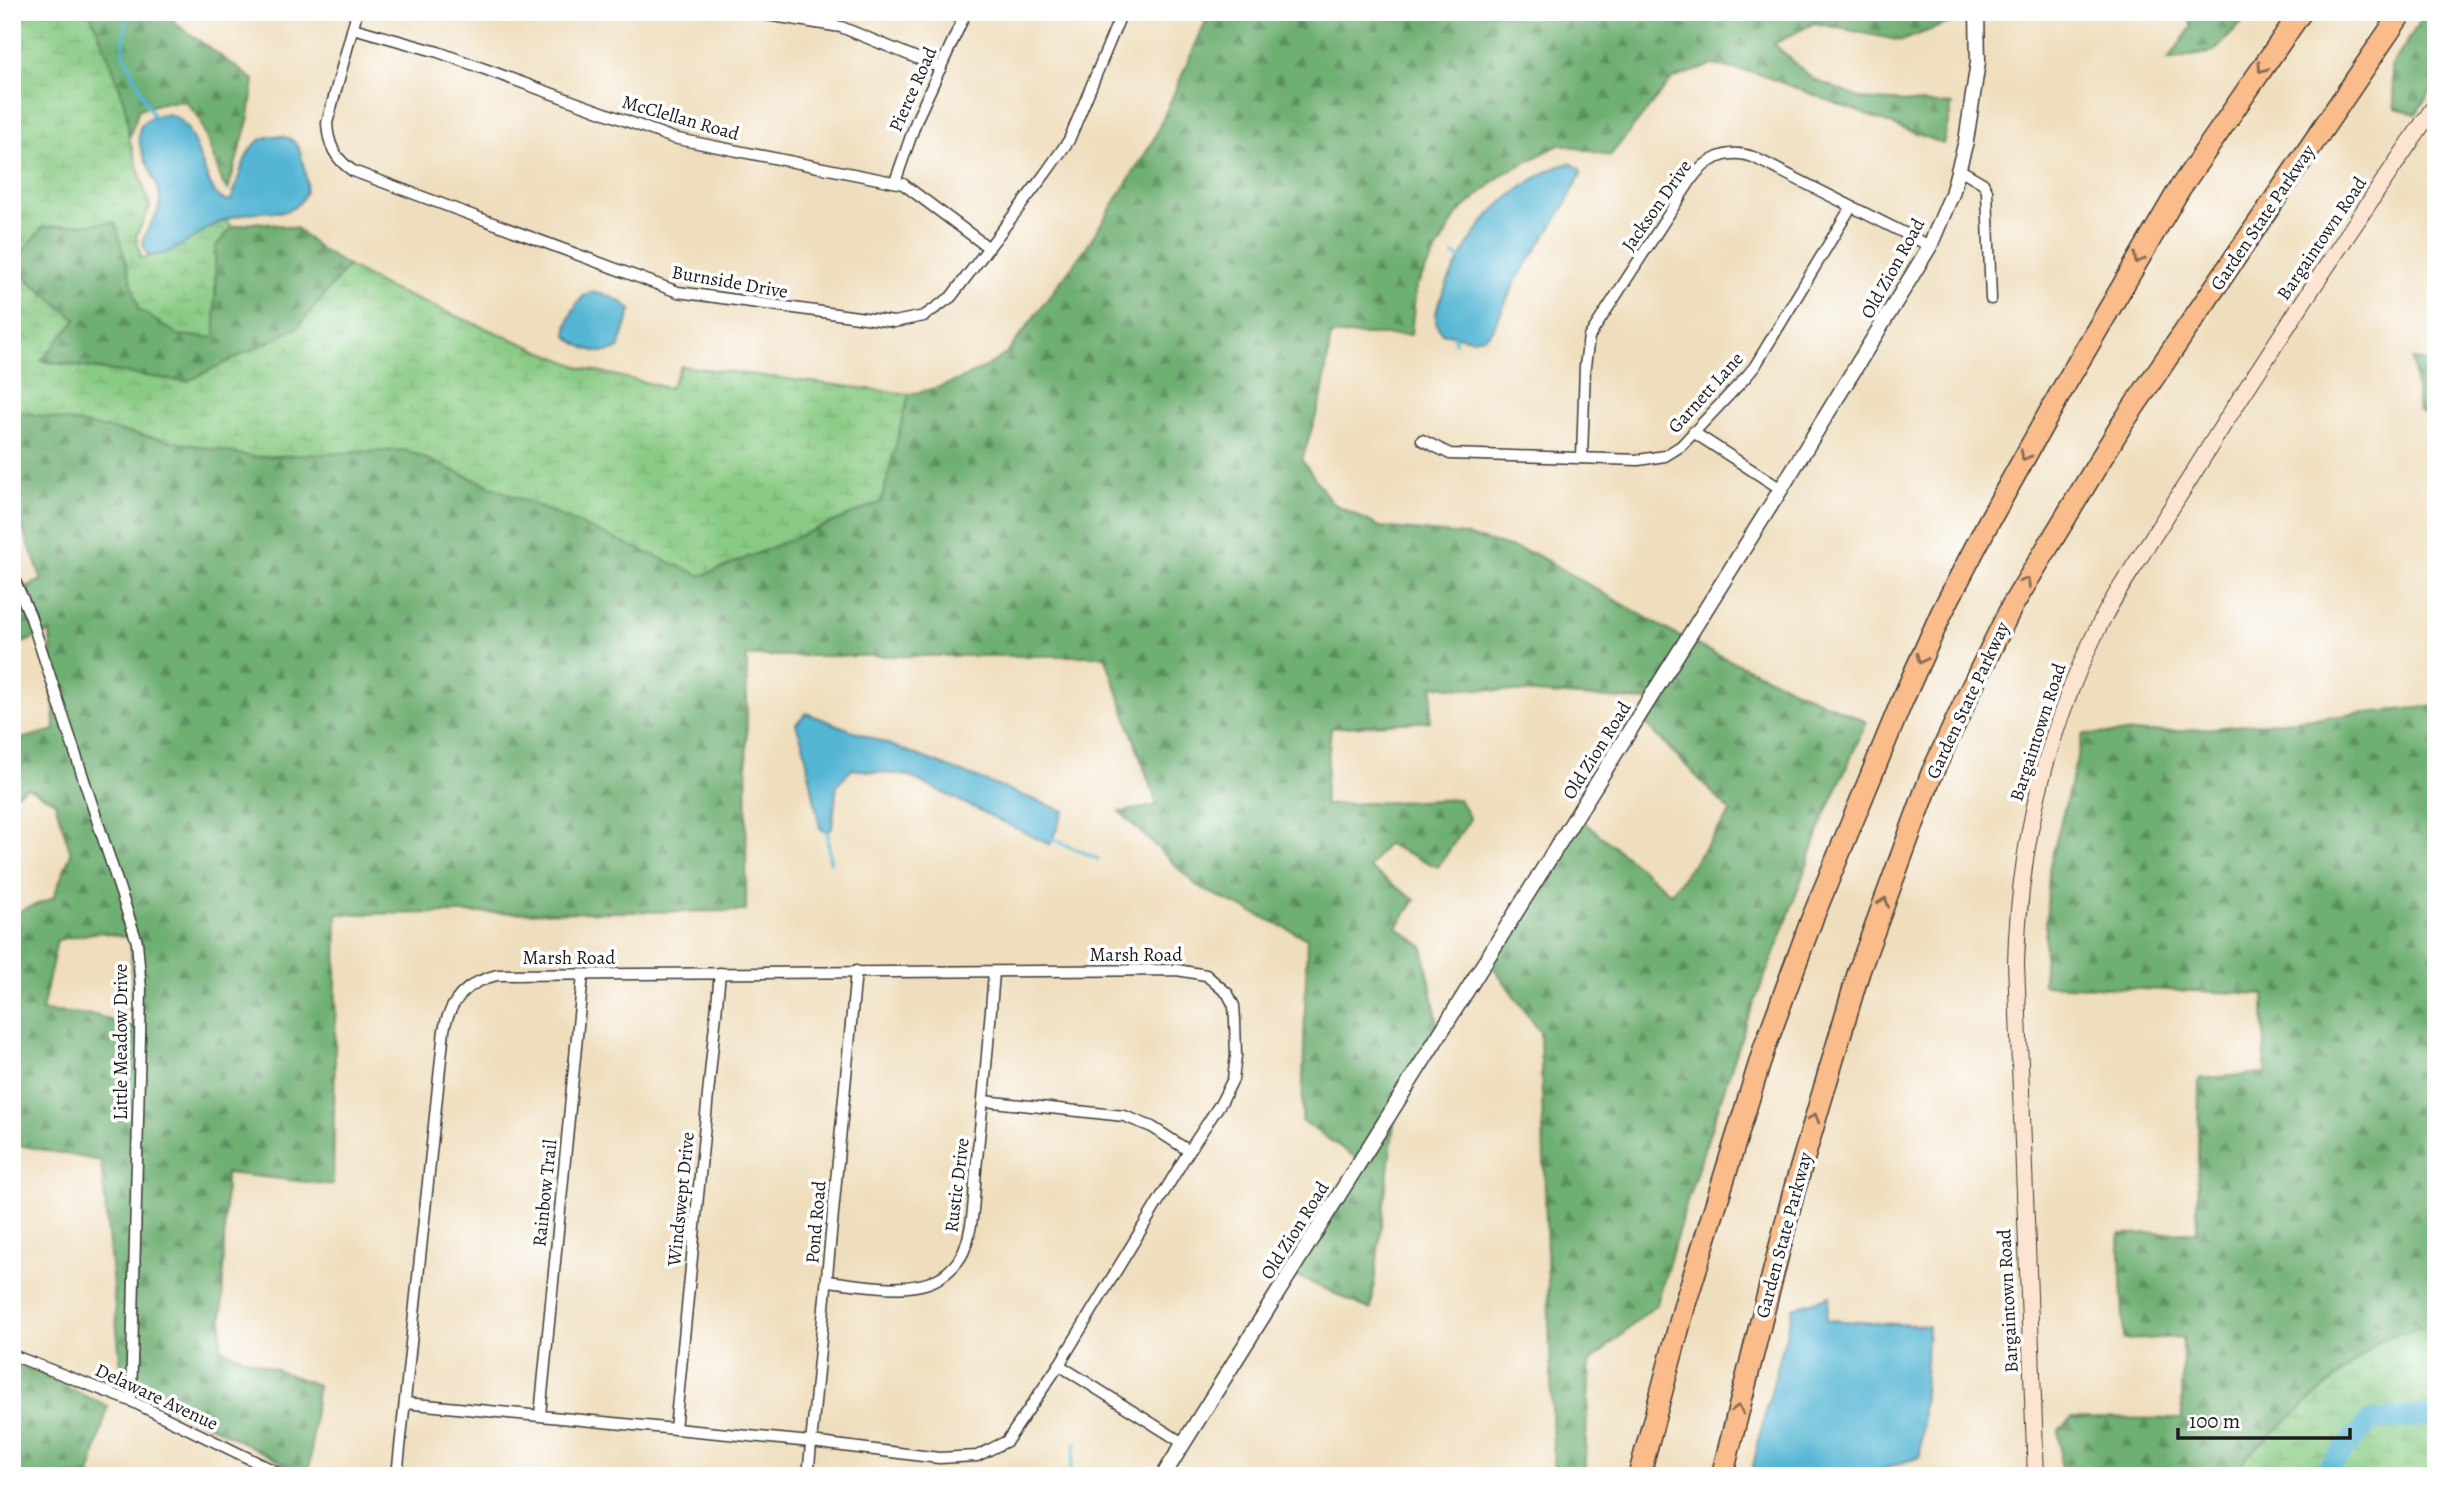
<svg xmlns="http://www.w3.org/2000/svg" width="2448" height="1488" font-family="Alegreya,serif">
<defs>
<pattern id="forest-firs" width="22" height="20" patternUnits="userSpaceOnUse" patternTransform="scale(1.75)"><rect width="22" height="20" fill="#6eaf72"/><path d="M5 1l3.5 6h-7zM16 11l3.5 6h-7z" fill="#5a8e5d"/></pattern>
<pattern id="wetland-marsh" width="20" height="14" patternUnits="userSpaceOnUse" patternTransform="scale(1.75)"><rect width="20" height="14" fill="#89cb84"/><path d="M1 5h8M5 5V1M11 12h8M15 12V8" fill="none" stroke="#76ae71"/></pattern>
</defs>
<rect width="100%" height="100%" fill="#fff"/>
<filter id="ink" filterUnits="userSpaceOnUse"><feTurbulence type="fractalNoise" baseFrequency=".0143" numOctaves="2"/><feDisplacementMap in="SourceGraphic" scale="14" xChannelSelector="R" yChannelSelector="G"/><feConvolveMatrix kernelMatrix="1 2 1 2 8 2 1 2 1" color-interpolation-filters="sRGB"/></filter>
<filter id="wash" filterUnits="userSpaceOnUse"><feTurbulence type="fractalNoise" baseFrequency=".00686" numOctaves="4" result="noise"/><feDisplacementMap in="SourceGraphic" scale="28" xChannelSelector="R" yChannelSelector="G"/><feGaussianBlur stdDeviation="1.57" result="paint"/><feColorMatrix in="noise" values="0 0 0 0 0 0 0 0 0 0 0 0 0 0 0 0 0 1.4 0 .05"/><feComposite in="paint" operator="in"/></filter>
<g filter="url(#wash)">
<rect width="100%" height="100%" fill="#efdebd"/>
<g fill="url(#forest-firs)" stroke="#456647" stroke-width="2" fill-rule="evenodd">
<path d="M78,12H170L176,24L254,80L249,117L228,190L223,184L199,118L186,102H166L139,109L129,138C128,96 106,54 91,15Z"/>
<path d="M1210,12H1955L1956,20L1902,41L1814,23L1774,44L1813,79L1862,99L1952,105L1943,144L1756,73L1712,65L1672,79L1610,156L1561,144L1503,174L1458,213L1416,287L1411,335H1331L1322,396L1302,460L1332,503L1380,527L1465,535L1535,554L1687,641L1867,722L1825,815L1780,939L1747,1021L1688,1198L1657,1304L1590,1362L1584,1476H1554L1540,1032L1489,961L1579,818L1671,893L1731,812L1641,719L1651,701L1433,686L1430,721L1331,728L1324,805L1459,799L1470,819L1438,867L1387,844L1369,868L1415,900L1397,927L1423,947L1440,1035L1396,1106L1371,1310L1292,1274L1362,1162L1302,1121L1307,938L1198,887L1120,812L1157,805L1105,656H747L746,911L337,914L333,1185L226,1173L221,1349L317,1385L309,1476L122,1381L101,1161L12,1144V914L53,898L71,854L55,802L27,787L12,797V741L55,730L50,632L12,647V593L42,580L18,516L12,512V410L255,457L405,450L702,576L881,502L909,394C946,388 976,375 1007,353L1087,246L1152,143ZM99,932L131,938L133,1029L96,1015L42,1011L57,940Z"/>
<path d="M2186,12H2252L2214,52L2168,60L2192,26Z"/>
<path d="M2426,12H2436V84L2416,114L2395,108L2391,67Z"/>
<path d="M116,222L139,310L216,294L215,247L232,227L258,222L296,228L320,249L348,266L297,328L186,382L40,360L76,320L12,265L43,227Z"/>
<path d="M2412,359L2436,364V417L2419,412Z"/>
<path d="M2436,706V1323L2381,1339L2248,1455L2234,1476H2061L2059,1430L2072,1418L2182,1419L2183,1337L2124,1340L2119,1234L2197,1232L2199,1079L2265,1073L2264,994L2043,985L2049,869L2083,734L2184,731Z"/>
<path d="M12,1364L46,1375L48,1379L108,1406L89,1476H12Z"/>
</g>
<g fill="url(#wetland-marsh)" stroke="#527450" stroke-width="2">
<path d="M40,12H78L91,15C103,47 130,101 128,135L150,207L136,236L141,258C178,253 193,232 226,220L232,227L215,247V338L179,335L139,310L115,222L43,227L12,265V30L14,20Z"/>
<path d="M348,266L386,287L582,368L670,388L681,366L909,394L881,502L702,576L406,450L255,457L12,410V267L76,320L41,361L186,382L297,328Z"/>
<path d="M2436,1323V1476H2234L2248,1455L2381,1339Z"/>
</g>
<g fill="#55b6d4" stroke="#386978" stroke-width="2">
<path d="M165,114C204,116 200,207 231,200C238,183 242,159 254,145C264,134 287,132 297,145C300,150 301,155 302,160C307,178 312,195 293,208C283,215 268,210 256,212C244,214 231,217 220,222C197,231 174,258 148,255C133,235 159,222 160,202C162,175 108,121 165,114Z"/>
<path d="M1571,163L1580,169L1581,174L1564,207L1515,282L1492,331L1484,337L1472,339L1442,333C1439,329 1436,325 1436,319C1434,300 1473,234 1486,219C1503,199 1545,167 1571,163Z"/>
<path d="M591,292C604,293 623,301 631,310L619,348C604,358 579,348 567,336C565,322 577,297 591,292Z"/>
<path d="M806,713L1064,811L1050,845L909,776L852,769L837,785L832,828L827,833L820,828L804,747L796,724Z"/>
<path d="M1830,1296L1826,1320L1928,1326L1920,1457L1865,1474L1866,1476H1751L1760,1434L1793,1308Z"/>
</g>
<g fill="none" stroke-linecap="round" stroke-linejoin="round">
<g stroke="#55b6d4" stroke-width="3.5">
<path d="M127,12L123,52L153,116"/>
<path d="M1454,255L1461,259"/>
<path d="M1455,342V336"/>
<path d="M827,829L830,862"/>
<path d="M1050,838L1098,859"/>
<path d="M1069,1476L1076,1443"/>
</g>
<path stroke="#55b6d4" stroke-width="21" d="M2324,1476L2325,1472L2369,1421L2436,1415"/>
</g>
</g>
<g filter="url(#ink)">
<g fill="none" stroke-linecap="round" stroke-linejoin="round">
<g stroke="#3c3934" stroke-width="13">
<g id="minor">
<path d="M357,12L327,123C328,144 335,159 353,171L678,292L894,322L924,316L951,297L1045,174L1069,140L1122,12"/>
<path d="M749,12L841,27L941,68"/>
<path d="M353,28L438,52L673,138L903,184L989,248"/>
<path d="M1959,169L1983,183L1987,191L1991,299"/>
<path d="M895,182L917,119L966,12"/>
<path d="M1693,432L1781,489"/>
<path d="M1422,440L1450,454L1638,460L1665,456L1681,446L1746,377L1755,366L1851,207"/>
<path d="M1582,458L1585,366L1589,337L1691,180C1705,159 1728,148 1753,157L1930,246"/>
<path d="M13,577L30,615L137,942L141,989L140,1038L131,1401"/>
<path d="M984,1101L1124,1116L1152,1127L1189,1151"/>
<path d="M827,1281C859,1284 908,1295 937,1279C949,1273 961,1260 965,1248C974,1224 974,1194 976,1169C983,1103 989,1037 994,972"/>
<path d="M12,1355L131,1401L285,1476"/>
<path d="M1059,1365L1183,1443"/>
<path d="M540,1415L583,975"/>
<path d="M675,1429L720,973"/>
<path d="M397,1476L444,1030C450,1000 467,982 497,975L1177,970L1206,975L1228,994L1234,1006L1235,1020L1236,1056L1233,1079L1222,1101L1189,1151L1059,1365L1007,1441L977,1456L939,1458L811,1442L405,1403"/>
<path d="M808,1476L856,971"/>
</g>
</g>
<g stroke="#3c3934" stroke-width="17">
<path id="tertiary" d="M1163,1476L1781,489L1930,246L1952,194L1966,141L1978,62L1977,12"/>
</g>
<g stroke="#3c3934" stroke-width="18">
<path id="secondary" d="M2036,1476L2016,963C2019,843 2048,725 2103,618C2116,593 2132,570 2147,546C2172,507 2196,469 2220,430C2290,320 2363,211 2436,104"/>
</g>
<g stroke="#3c3934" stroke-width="24">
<g id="motorway">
<path d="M1639,1476L1685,1304L1764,1049L1812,919L1902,701L1942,612L1989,521L2066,383L2180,188L2301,12"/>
<path d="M1722,1476L1794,1191L1859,971L1932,773L1970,691L2012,606L2122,424L2402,12"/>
</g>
</g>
<use href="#minor" stroke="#fff" stroke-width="10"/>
<use href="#tertiary" stroke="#fff" stroke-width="14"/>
<use href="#secondary" stroke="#fde4d0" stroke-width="16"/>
<use href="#motorway" stroke="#f9bc8a" stroke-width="21"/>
</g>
<defs><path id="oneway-chevron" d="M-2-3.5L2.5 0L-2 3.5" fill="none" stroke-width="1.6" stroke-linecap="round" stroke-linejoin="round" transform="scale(1.75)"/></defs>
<g stroke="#8a6c53">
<use href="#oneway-chevron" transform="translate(2262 68) rotate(125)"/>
<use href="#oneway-chevron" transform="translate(2138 259) rotate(120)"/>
<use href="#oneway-chevron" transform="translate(2025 456) rotate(119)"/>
<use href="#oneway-chevron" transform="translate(2026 582) rotate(-60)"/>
<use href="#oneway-chevron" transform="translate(1921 659) rotate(115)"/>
<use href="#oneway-chevron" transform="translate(1884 902) rotate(-70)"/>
<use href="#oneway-chevron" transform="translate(1814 1118) rotate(-74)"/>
<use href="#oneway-chevron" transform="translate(1738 1409) rotate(-77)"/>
</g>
</g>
<g text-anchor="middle" stroke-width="7" stroke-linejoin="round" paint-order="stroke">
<g font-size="19" fill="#1c1c1c" stroke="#fff">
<text transform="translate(912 89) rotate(-66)" y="7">Pierce Road</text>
<text transform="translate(681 117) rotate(16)" y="7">McClellan Road</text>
<text transform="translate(1656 205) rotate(-55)" y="7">Jackson Drive</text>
<text transform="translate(2262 217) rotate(-56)" y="7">Garden State Parkway</text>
<text transform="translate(2321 238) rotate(-56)" y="7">Bargaintown Road</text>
<text transform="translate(1892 268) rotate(-61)" y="7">Old Zion Road</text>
<text transform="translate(730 281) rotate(10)" y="7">Burnside Drive</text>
<text transform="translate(1705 392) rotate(-48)" y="7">Garnett Lane</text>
<text transform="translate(1967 700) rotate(-65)" y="7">Garden State Parkway</text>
<text transform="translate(2037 732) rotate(-72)" y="7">Bargaintown Road</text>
<text transform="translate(1596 750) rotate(-58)" y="7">Old Zion Road</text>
<text x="1136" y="961">Marsh Road</text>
<text x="569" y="964">Marsh Road</text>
<text transform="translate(120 1042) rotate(-90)" y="7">Little Meadow Drive</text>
<text transform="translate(956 1185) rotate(-83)" y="7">Rustic Drive</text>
<text transform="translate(544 1193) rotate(-84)" y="7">Rainbow Trail</text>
<text transform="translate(680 1199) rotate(-84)" y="7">Windswept Drive</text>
<text transform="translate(815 1222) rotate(-85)" y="7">Pond Road</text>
<text transform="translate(1294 1230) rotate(-58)" y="7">Old Zion Road</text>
<text transform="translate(1783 1235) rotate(-75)" y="7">Garden State Parkway</text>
<text transform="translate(2007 1301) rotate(-93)" y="7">Bargaintown Road</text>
<text transform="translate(157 1396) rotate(25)" y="7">Delaware Avenue</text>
</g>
</g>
<rect width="2448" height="1488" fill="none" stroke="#fff" stroke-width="42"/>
<path d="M2178 1428v10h172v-10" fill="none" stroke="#1c1c1c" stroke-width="3.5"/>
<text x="2189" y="1428" font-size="21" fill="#1c1c1c" stroke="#ffffff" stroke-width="5" paint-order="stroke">100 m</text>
</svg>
